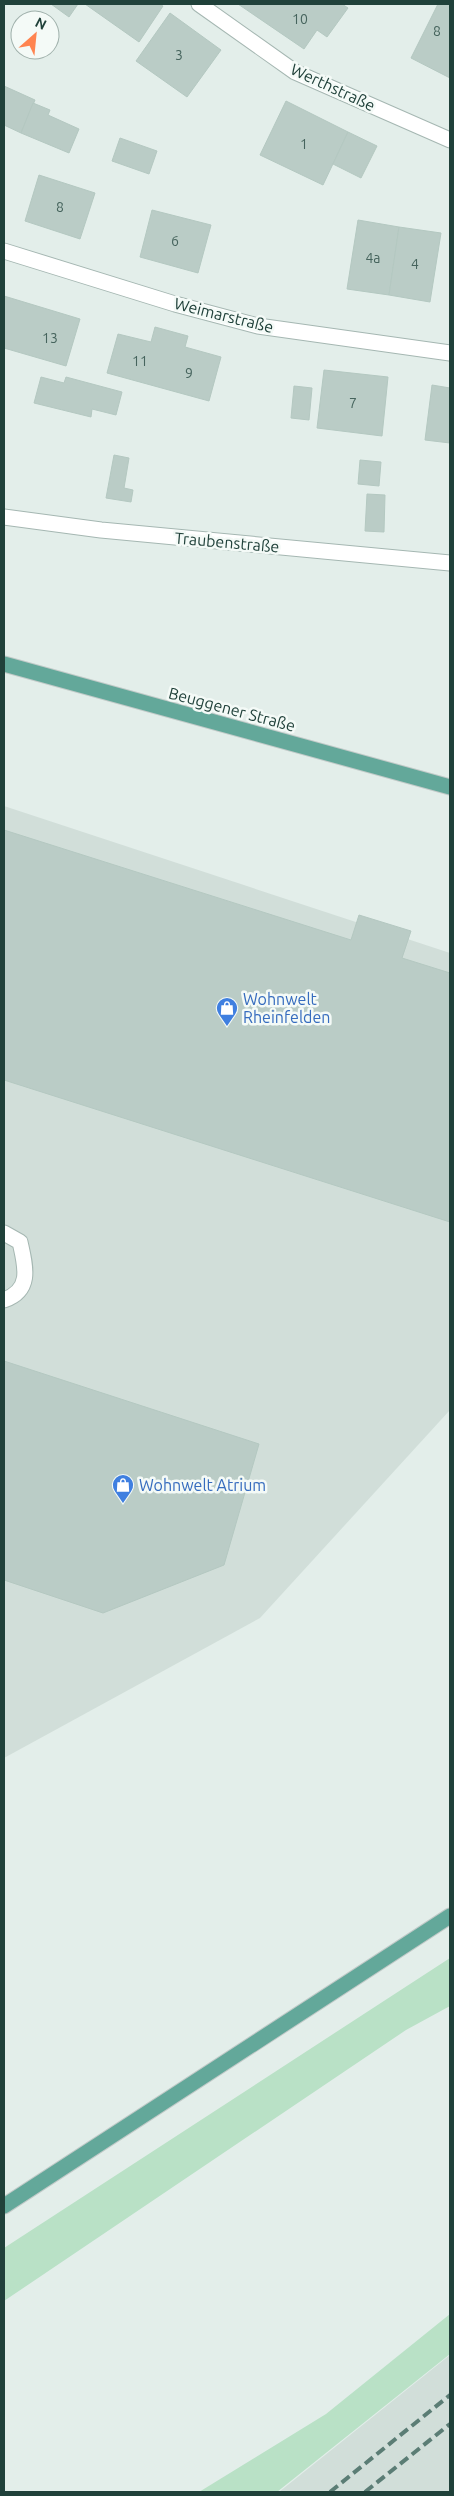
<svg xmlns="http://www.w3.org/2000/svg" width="454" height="2496" font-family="Ubuntu,sans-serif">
<rect width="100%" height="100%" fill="#e3eeea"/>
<g fill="#d1ded9">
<path d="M4,806L450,953V1410L260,1618L4,1758Z"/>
<path d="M450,2355V2492H279Z"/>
</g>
<g fill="#b9e1c6">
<path d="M450,1958V2006L406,2030L4,2301V2248Z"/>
<path d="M450,2314V2354L277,2492H199L326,2414Z"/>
</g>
<g fill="#baccc6" stroke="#b4c8c1">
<path d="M51,4H78L69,17Z"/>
<path d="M85,4H159L163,6L139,42Z"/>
<path d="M238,4H342L348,8L327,37L317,30L304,49Z"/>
<path d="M438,4H450V78L411,58Z"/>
<path d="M170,13L221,50L187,97L136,61Z"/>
<path d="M4,86L35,100L21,133L4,125Z"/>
<path d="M286,101L348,132L323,185L260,155Z"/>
<path d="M33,103L50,110L48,115L79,129L69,153L21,133Z"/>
<path d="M348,132L377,146L361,178L333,164Z"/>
<path d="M120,138L157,151L149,174L112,161Z"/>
<path d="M39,175L95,193L80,239L25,221Z"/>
<path d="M152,210L211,225L198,273L140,257Z"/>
<path d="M358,220L399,227L389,295L347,289Z"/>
<path d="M399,227L441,233L430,302L389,295Z"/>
<path d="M4,296L80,319L66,366L4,348Z"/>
<path d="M155,327L188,336L185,347L221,357L209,401L107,373L118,334L151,342Z"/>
<path d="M324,370L388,377L382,436L317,428Z"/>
<path d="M41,377L64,383L66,377L122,392L116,415L92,409L91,417L34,403Z"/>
<path d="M432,385L450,388V443L425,440Z"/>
<path d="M294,386L312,388L309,420L291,418Z"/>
<path d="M114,455L129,458L124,488L133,490L131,502L106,498Z"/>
<path d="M360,460L381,462L379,486L358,484Z"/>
<path d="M367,494L385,495L384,532L365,531Z"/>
<path d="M4,830L351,940L359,915L411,931L402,958L450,973V1222L4,1080Z"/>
<path d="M4,1361L259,1444L224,1565L103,1613L4,1580Z"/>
</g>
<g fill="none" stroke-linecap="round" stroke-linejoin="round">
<g stroke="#a5b7b2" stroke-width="17">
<g id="minor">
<path d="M199,4L295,72L450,140"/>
<path d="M4,251L175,304L258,326L450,353"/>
<path d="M4,517L101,530L450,563"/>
<path d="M4,1233L20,1242C25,1265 33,1290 4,1300"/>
</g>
</g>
<g stroke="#c1cac8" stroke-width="17">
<g id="major">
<path d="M4,664L450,787"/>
<path d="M4,2206L450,1916"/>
</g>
</g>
<use href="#minor" stroke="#fff" stroke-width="15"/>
<use href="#major" stroke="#63a89a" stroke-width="15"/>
<g stroke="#5b7d75" stroke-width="4" stroke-dasharray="10 5" stroke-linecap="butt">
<path d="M330,2492L450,2395"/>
<path d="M365,2492L450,2424"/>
</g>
</g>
<defs>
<g id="shop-pin" transform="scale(1.125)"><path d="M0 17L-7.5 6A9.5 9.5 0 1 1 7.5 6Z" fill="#3f7fe0" stroke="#f4faf7"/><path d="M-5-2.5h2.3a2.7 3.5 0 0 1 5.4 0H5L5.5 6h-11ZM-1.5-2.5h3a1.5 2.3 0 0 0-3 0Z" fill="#fff"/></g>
</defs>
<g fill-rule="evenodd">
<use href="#shop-pin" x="227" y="1008"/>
<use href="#shop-pin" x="123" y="1485"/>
</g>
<g text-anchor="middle" stroke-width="5" stroke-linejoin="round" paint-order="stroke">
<g font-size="14" fill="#46645d">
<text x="300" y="24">10</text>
<text x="437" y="36">8</text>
<text x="179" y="60">3</text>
<text x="304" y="149">1</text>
<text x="60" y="212">8</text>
<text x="175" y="246">6</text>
<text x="373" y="263">4a</text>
<text x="415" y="269">4</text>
<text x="50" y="343">13</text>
<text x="140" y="366">11</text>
<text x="189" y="378">9</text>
<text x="353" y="408">7</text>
</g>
<g font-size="16" fill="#20413a" stroke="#f4faf7">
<text transform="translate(333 87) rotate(25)" y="6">Werthstraße</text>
<text transform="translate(224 315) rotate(14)" y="6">Weimarstraße</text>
<text transform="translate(227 542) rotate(5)" y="6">Traubenstraße</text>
<text transform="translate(232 709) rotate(15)" y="6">Beuggener Straße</text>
</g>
<g font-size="16" fill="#366cbe" stroke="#f4faf7" text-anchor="start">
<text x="243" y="1005">Wohnwelt<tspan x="243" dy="18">Rheinfelden</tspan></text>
<text x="139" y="1491">Wohnwelt Atrium</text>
</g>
</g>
<rect width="454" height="2496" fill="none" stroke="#20413a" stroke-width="10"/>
<g transform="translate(35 35) rotate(27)"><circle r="24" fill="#f4faf7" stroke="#9fb0ab"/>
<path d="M0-4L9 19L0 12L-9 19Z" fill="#ff8450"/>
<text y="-8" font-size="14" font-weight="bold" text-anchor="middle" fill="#20413a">N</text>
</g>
</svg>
